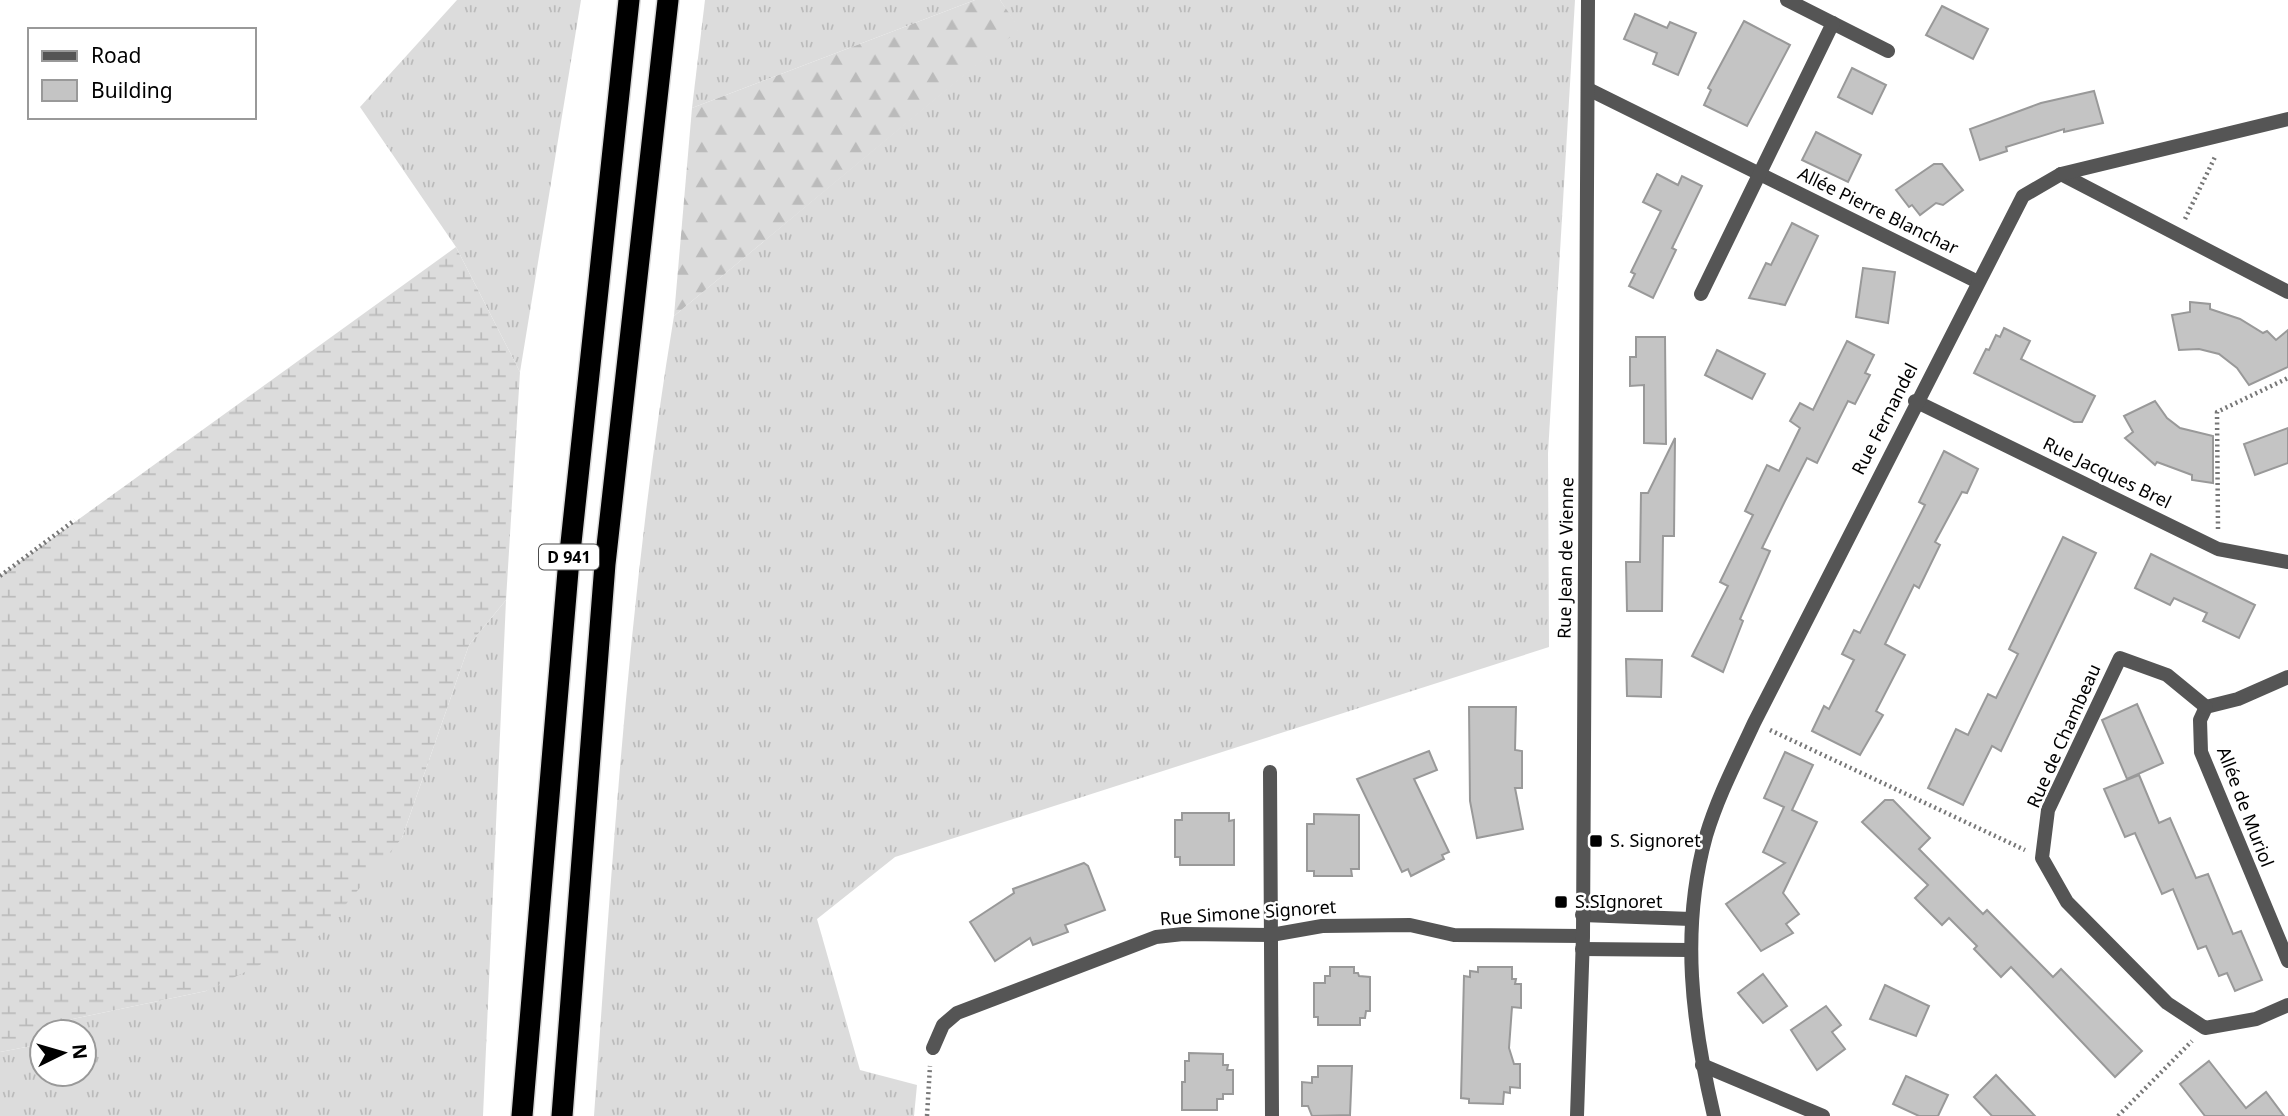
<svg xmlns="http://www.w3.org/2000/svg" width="2288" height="1116" font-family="'Noto Sans',sans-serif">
<defs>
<pattern id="grass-tufts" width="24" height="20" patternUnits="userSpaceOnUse" patternTransform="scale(1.75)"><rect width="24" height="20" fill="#dcdcdc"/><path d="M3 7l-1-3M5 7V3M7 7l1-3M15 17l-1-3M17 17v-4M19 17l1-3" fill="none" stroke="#bbb"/></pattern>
<pattern id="forest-firs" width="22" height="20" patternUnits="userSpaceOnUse" patternTransform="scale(1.75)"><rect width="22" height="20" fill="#dcdcdc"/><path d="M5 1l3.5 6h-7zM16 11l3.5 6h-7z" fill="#bbb"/></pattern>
<pattern id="wetland-marsh" width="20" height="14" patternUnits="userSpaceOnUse" patternTransform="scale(1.75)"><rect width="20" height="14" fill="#dcdcdc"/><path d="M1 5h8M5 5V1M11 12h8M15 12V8" fill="none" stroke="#bbb"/></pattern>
</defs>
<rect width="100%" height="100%" fill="#fff"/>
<g fill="url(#grass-tufts)">
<path d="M457,0H581L520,372L456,247L360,107Z"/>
<path d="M705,0H975L692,108Z"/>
<path d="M1000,0H1575L1548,453L1549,647L895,857L817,919L860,1070L917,1085L914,1116H594C613,849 630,580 674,316L1019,29Z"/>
<path d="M506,600L483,1116H0V1052L42,1044V1074H84V1032H66L68,1020L206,991L402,838L469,645Z"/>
</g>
<path fill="url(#forest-firs)" d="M975,0H1000L1020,29L674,316L692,108Z"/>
<path fill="url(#wetland-marsh)" d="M456,247L520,372L506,600L469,645L402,838L319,936L206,991L68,1020L66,1032H42V1044L0,1052V576Z"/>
<g fill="#c4c4c4" stroke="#999" stroke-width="2">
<path d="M1942,6L1988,29L1973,59L1926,35Z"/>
<path d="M1635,14L1667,28L1670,22L1696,33L1678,75L1653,64L1657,53L1624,39Z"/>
<path d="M1744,21L1790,45L1747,126L1704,105L1711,90L1708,88Z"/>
<path d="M1852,68L1886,85L1872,114L1838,97Z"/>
<path d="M2094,91L2103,123L2064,132V129L2006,147L2007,151L1980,160L1970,129L2041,103Z"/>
<path d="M1816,132L1861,155L1848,182L1802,160Z"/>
<path d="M1934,164H1942L1963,190L1943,205L1936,203L1920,215L1912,205L1909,207L1896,190Z"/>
<path d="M1657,174L1678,185L1682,176L1702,186L1672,248L1676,250L1653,298L1629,286L1635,274L1631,272L1661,211L1643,202Z"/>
<path d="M1792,223L1818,236L1785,305L1749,298L1766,263L1771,265Z"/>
<path d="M1863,268L1895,272L1888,323L1856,317Z"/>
<path d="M2190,302L2210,304V309L2240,319L2263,333L2267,331L2276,340L2288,330V367L2249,385L2237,368L2219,354L2199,349L2179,350L2172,315L2190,312Z"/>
<path d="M2004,328L2030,341L2021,359L2095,396L2082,422H2074L1974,373L1986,349L1989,350L1996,335L2000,337Z"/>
<path d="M1636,337H1665L1666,444L1644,443V385L1630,386V357H1636Z"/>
<path d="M1847,341L1874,355L1865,373L1870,375L1855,404L1848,401L1817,463L1807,458L1785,501L1762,548L1770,551L1740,619L1743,621L1723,672L1692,656L1728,586L1720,582L1753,515L1745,511L1767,465L1779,471L1800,428L1790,421L1800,403L1813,410Z"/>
<path d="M1717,350L1765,374L1752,399L1705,375Z"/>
<path d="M2155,401L2167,418L2180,428L2213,436V483L2192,480V475L2157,462L2155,465L2125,438L2133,432L2124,416Z"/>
<path d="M2288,428V463L2255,475L2244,444Z"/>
<path d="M1675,438L1674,536H1663L1662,611H1627L1626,562H1640L1641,493H1648Z"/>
<path d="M1944,451L1978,469L1967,493L1962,492L1935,542L1940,545L1919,588L1914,585L1885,644L1905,655L1876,711L1883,715L1860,755L1812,731L1824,706L1829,709L1854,660L1842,654L1854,630L1860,633L1925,505L1919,502Z"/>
<path d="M2063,537L2096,553L2001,751L1992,746L1963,805L1928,788L1956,729L1968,735L1988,694L1996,698L2018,654L2009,649Z"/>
<path d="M2151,554L2255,605L2239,638L2203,621L2207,613L2174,598L2170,605L2135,588Z"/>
<path d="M1626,659L1662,660L1661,697L1627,696Z"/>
<path d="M2137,704L2163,763L2127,779L2102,720Z"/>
<path d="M1469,707H1516L1515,750L1522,751V788H1515L1523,829L1477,838L1470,801Z"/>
<path d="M1429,751L1437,770L1414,779L1449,852L1442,855L1444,859L1411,876L1408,869L1402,872L1357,779Z"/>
<path d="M1785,752L1813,765L1792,810L1817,822L1783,893L1799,914L1786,924L1793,933L1761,951L1726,904L1785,863L1763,852L1784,807L1764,798Z"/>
<path d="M2139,775L2159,823L2170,818L2196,878L2208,874L2233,934L2241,931L2262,980L2235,991L2227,973L2219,976L2206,946L2198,949L2173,889L2162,894L2135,833L2125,837L2104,789Z"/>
<path d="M1885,800H1893L1930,838L1919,849L1975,906L1983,914L1987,910L2053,977L2061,969L2142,1051L2115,1077L2011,967L2001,977L1974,949L1977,946L1949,918L1942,925L1915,898L1928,885L1862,822Z"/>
<path d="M1182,813H1229V821L1234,820V865H1180V857H1175V820H1182Z"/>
<path d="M1314,814L1359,815V869H1351L1352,876H1314V871H1307V824H1314Z"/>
<path d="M1084,863L1088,866L1105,910L1065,925L1068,932L1033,945L1030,938L995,961L970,922L1014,893L1013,889Z"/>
<path d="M1330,967H1354V973H1358L1359,976L1370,977V1011H1366L1365,1018H1360V1025H1318V1017H1314V983H1325V976H1330Z"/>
<path d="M1478,967H1512V979H1516L1515,984H1521V1008L1512,1007L1509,1048L1514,1064H1520V1088L1510,1087V1093L1504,1092L1503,1104L1469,1103V1099L1461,1098L1464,976L1470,977V971L1478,972Z"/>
<path d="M1763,974L1787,1006L1763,1023L1738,993Z"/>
<path d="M1885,985L1929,1006L1916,1036L1870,1019Z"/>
<path d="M1826,1006L1841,1025L1832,1032L1845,1049L1817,1070L1791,1030Z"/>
<path d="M1189,1053L1223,1054V1065H1228L1227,1070H1233V1094H1223V1099H1217V1110H1182V1082H1185V1061H1189Z"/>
<path d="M2209,1061L2246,1108L2266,1092L2284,1116H2205L2180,1084Z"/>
<path d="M1318,1066H1352L1350,1115L1312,1116L1308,1106H1302V1082L1312,1083V1077H1318Z"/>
<path d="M1996,1075L2035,1116H1992L1974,1097Z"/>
<path d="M1906,1076L1948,1095L1938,1116H1919L1893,1104Z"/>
</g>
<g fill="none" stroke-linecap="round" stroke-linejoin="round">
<g stroke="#dbdbdb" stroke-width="24">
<g id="highway">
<path d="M522,1116L568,571L629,0"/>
<path d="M562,1116L605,564L668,0"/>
</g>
</g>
<g stroke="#777" stroke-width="4.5" stroke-dasharray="2 3.5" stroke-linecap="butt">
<path d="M2185,219L2215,157"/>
<path d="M2218,529L2217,412L2288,378"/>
<path d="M0,576L75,520"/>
<path d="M1770,730L2025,850"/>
<path d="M927,1116L930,1066"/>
<path d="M2118,1116L2192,1041"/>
</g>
<g stroke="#555" stroke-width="14">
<path d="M1787,0L1888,51"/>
<path d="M1590,90L1978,282"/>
<path d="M2061,174L2288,292"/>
<path d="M1701,294L1833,23"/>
<path d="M1915,401L2218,549L2288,562"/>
<path d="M2288,677L2238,699L2206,707L2200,720L2201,752L2288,961"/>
<path d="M2206,707L2167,675L2120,658L2048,810L2042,858L2067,902L2167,1003L2205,1028L2256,1019L2288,1005"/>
<path d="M1270,772L1272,1116"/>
<path d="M1582,915L1691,919"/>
<path d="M1582,949L1690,950"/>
<path d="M933,1048L943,1025L957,1013L1156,937L1183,934L1271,935L1322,926L1410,925L1454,935L1583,936"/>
<path d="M1702,1065L1823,1116"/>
<path d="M1577,1116L1583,936L1588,0"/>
<path d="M1714,1116C1692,1023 1680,930 1706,836C1718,796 1737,760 1754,723L2023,196L2061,174L2288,119"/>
</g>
<use href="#highway" stroke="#000" stroke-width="21"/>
</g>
<g fill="#000" stroke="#fff" stroke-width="2.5">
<rect x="1589" y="834" width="14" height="14" rx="3.5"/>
<rect x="1554" y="895" width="14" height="14" rx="3.5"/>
</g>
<g text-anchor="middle" stroke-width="5" stroke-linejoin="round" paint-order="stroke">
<rect fill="#fff" stroke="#4c4c4c" stroke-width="2" x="539" y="544.5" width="60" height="25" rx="5"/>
<g font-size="16" font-weight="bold" fill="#000">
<text x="569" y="563">D 941</text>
</g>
<g font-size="18" fill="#000" stroke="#fff">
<text transform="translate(1878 211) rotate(26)" y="6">Allée Pierre Blanchar</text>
<text transform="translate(1885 419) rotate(-63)" y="6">Rue Fernandel</text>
<text transform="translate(2107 473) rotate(26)" y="6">Rue Jacques Brel</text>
<text transform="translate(1566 558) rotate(-89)" y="6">Rue Jean de Vienne</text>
<text transform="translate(2064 736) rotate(-66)" y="6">Rue de Chambeau</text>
<text transform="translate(2245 807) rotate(69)" y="6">Allée de Muriol</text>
<text transform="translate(1248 913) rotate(-4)" y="6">Rue Simone Signoret</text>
</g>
<g font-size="18" fill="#000" stroke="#fff" text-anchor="start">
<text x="1610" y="847">S. Signoret</text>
<text x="1575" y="908">S.SIgnoret</text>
</g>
</g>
<rect x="28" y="28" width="228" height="91" fill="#ffffff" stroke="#999999" stroke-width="2"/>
<rect x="42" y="51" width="35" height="10" fill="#555555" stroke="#999999" stroke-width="2"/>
<text x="91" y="63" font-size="21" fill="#000000">Road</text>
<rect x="42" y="80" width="35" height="21" fill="#c4c4c4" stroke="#999999" stroke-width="2"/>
<text x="91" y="98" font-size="21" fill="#000000">Building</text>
<g transform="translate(63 1053) rotate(85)"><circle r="33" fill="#ffffff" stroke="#999999" stroke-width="2"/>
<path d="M0-5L12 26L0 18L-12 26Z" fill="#000000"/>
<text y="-10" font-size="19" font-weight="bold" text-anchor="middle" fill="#000000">N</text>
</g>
</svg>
